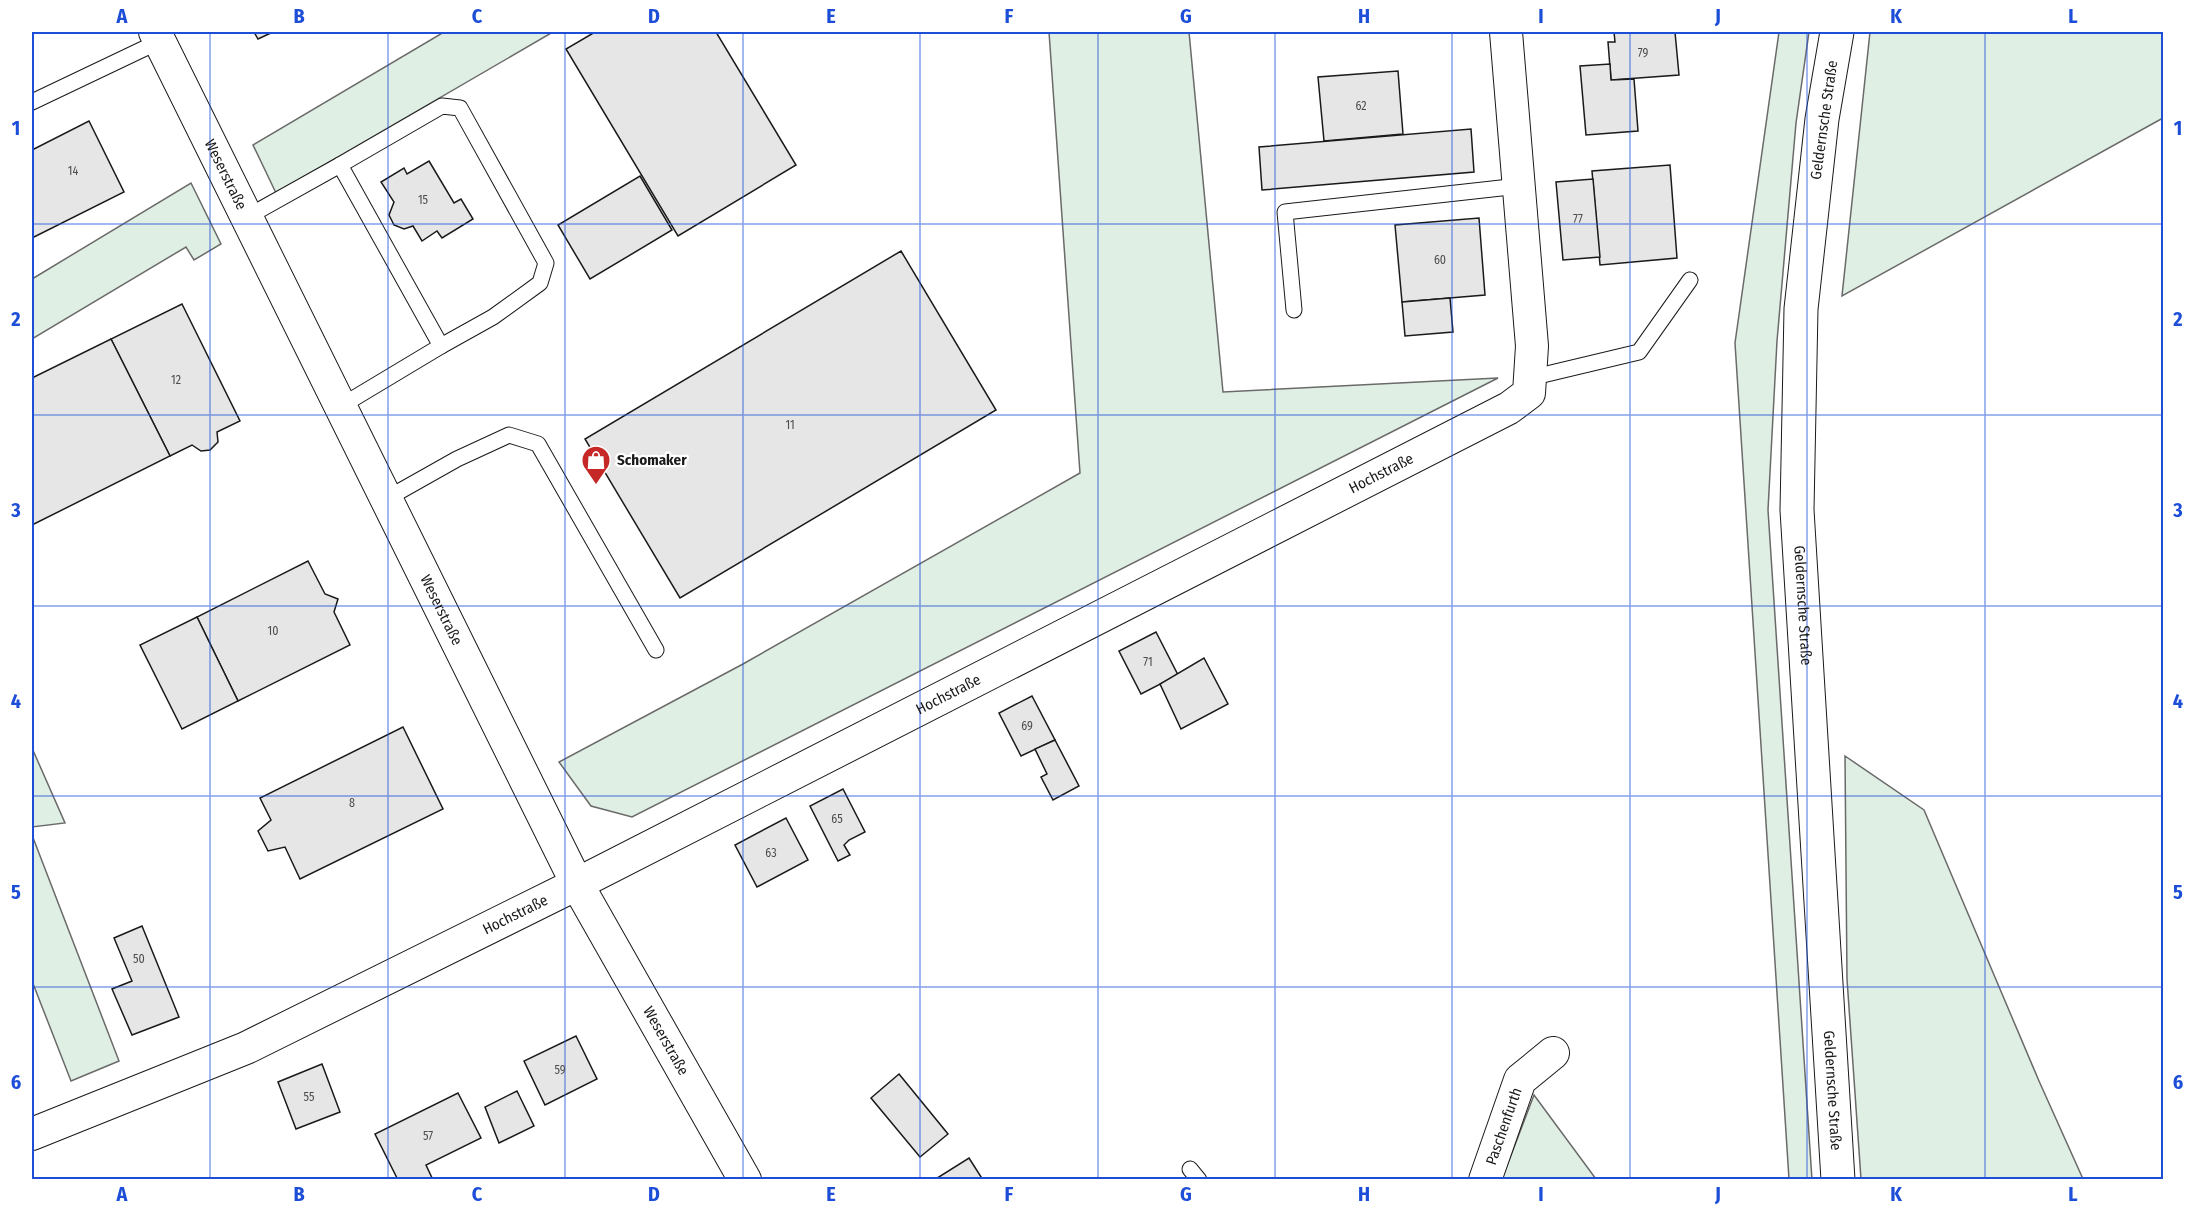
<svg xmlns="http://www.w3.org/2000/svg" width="2195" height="1211" font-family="'Fira Sans Condensed',sans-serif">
<rect width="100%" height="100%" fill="#fff"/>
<g fill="#e0efe3" stroke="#6a6a6a" stroke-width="1.5">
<path d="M444,32H553L276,193L253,145Z"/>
<path d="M1049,32H1189L1223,392L1498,378L632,817L591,806L559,762L743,664L1080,473Z"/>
<path d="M1779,32H1809L1796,123L1777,341L1768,510L1812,1180L1789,1179L1735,343Z"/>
<path d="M1870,32H2163V118L1842,296Z"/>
<path d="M191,183L221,244L194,260L186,247L32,339V279Z"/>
<path d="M32,748L65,823L32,827Z"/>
<path d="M1845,756L1924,810L2039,1081L2083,1179H1861L1847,979Z"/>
<path d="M32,835L119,1061L71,1081L32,981Z"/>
<path d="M1534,1095L1596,1179H1502Z"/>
</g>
<g fill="#e6e6e6" stroke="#1a1a1a" stroke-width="1.5">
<path d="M254,32H273L258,39Z"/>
<path d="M595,32H716L796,165L678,236L566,49Z"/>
<path d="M1614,32H1675L1679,75L1611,80L1608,42H1615Z"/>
<path d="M1610,64L1611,80L1634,79L1638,131L1586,135L1580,66Z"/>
<path d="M1398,71L1403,134L1324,141L1318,77Z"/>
<path d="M89,121L124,192L32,238V150Z"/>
<path d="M1471,129L1474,172L1262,190L1259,147Z"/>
<path d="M429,161L454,203L461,199L473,219L442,238L437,231L422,241L413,226L404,229L394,225L389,215L394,202L381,182L404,168L407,174Z"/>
<path d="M1670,165L1677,258L1600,265L1592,171Z"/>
<path d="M640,176L672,230L590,279L558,225Z"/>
<path d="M1593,179L1600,257L1563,260L1556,182Z"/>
<path d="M1479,218L1485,295L1402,302L1395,225Z"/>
<path d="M901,251L996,410L680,598L585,439Z"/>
<path d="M1450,298L1453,332L1405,336L1402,302Z"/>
<path d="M182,304L240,421L217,432L218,442L210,450L201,451L192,445L170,456L111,339Z"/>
<path d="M111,339L170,456L32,525V378Z"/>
<path d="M308,561L325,594L338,599L334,612L350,645L238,701L197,617Z"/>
<path d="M197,617L238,701L182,729L140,645Z"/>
<path d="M1156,632L1178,675L1141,694L1119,651Z"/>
<path d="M1204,658L1228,704L1181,729L1160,684Z"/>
<path d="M1032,696L1055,740L1021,756L999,713Z"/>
<path d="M403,727L443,809L300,879L285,847L268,851L258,831L271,820L260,798Z"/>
<path d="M1055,740L1079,786L1053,800L1041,777L1047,774L1035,749Z"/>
<path d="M843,789L865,832L849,840L844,845L850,855L838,861L810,806Z"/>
<path d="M786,818L808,860L757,887L735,845Z"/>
<path d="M142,926L179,1017L132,1035L112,989L132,981L114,938Z"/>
<path d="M576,1036L597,1079L545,1105L524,1061Z"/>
<path d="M322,1064L340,1112L296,1129L278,1082Z"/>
<path d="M899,1074L948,1134L920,1157L871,1098Z"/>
<path d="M517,1091L534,1126L499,1143L485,1107Z"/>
<path d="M458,1093L481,1138L426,1165L433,1180H398L375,1134Z"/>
<path d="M969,1158L983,1180H934Z"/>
</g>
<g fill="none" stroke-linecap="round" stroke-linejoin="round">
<g stroke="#1a1a1a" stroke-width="17">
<g id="lane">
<path d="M32,102L160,41"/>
<path d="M340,165L442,106L460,108L546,263L540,283L493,317L441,346"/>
<path d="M247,217L340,165L441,346L341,406"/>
<path d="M1294,310L1285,212L1519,186"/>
<path d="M1530,378L1639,352L1690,280"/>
<path d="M386,499L457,459L509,435L538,444L656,650"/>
<path d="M1190,1169L1199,1180"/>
</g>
</g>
<g stroke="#1a1a1a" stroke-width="34">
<g id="street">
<path id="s1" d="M155,32L577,884L745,1180"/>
<path id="s2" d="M32,1134L246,1048L577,884L1509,408L1529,393L1532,346L1506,32"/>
<path id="s3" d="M1485,1180L1520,1080L1553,1053"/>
</g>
</g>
<g stroke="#1a1a1a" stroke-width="35">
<g id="secondary">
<path id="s4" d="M1837,32L1822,119L1801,309L1797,510L1838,1180"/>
</g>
</g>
<use href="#lane" stroke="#fff" stroke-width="15"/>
<use href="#street" stroke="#fff" stroke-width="32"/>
<use href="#secondary" stroke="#fff" stroke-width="33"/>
</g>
<path fill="none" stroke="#1d4ed8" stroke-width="1.5" stroke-opacity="0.55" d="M210,32V1180M388,32V1180M565,32V1180M743,32V1180M920,32V1180M1098,32V1180M1275,32V1180M1452,32V1180M1630,32V1180M1807,32V1180M1985,32V1180M32,224H2164M32,415H2164M32,606H2164M32,796H2164M32,987H2164"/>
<defs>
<g id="shop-pin" transform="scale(1.5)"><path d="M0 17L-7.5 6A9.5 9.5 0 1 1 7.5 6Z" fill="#c62828" stroke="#fff"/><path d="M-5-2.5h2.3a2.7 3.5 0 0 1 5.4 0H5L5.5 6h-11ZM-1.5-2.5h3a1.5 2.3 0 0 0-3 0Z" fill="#fff"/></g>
</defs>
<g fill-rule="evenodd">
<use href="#shop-pin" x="596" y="460"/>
</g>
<g text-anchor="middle" stroke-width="4.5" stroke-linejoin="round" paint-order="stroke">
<g font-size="12" fill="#4d4d4d">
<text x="1643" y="57">79</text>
<text x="1361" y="110">62</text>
<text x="73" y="175">14</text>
<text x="423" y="204">15</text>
<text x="1578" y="223">77</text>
<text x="1440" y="264">60</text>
<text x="176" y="384">12</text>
<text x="790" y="429">11</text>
<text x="273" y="635">10</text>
<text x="1148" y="666">71</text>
<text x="1027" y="730">69</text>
<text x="352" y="807">8</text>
<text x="837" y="823">65</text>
<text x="771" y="857">63</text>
<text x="139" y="963">50</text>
<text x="560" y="1074">59</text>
<text x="309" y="1101">55</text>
<text x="428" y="1140">57</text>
</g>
<g font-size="15" fill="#1a1a1a" stroke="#fff">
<text transform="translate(1824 120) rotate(-82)" y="5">Geldernsche Straße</text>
<text dy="5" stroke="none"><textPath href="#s1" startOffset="159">Weserstraße</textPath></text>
<text dy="5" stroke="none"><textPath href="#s2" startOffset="1503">Hochstraße</textPath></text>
<text dy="5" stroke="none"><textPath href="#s4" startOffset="576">Geldernsche Straße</textPath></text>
<text dy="5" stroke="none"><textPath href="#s1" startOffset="645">Weserstraße</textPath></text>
<text dy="5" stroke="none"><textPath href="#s2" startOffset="1017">Hochstraße</textPath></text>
<text dy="5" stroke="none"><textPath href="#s2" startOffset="531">Hochstraße</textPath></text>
<text dy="5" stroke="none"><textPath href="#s1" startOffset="1131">Weserstraße</textPath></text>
<text dy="5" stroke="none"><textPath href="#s4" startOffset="1062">Geldernsche Straße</textPath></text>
<text dy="5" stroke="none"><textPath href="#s3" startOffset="57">Paschenfurth</textPath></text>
</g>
<g font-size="15" font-weight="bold" fill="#1a1a1a" stroke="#fff" text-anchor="start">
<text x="617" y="465">Schomaker</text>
</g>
</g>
<rect width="2195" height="1211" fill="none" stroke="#ffffff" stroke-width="66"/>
<rect x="33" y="33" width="2129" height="1145" fill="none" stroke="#1d4ed8" stroke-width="2"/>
<g font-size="20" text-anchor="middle" font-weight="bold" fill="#1d4ed8">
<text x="122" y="23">A</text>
<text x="299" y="23">B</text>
<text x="477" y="23">C</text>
<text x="654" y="23">D</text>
<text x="831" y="23">E</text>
<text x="1009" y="23">F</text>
<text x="1186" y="23">G</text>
<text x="1364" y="23">H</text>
<text x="1541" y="23">I</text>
<text x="1718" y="23">J</text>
<text x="1896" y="23">K</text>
<text x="2073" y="23">L</text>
<text x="16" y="135">1</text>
<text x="2178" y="135">1</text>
<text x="16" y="326">2</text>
<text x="2178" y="326">2</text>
<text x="16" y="517">3</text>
<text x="2178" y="517">3</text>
<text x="16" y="708">4</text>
<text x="2178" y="708">4</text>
<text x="16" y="899">5</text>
<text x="2178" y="899">5</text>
<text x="16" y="1089">6</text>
<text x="2178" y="1089">6</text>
<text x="122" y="1201">A</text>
<text x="299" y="1201">B</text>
<text x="477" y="1201">C</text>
<text x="654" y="1201">D</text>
<text x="831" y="1201">E</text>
<text x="1009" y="1201">F</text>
<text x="1186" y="1201">G</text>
<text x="1364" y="1201">H</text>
<text x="1541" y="1201">I</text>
<text x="1718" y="1201">J</text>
<text x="1896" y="1201">K</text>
<text x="2073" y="1201">L</text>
</g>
</svg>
